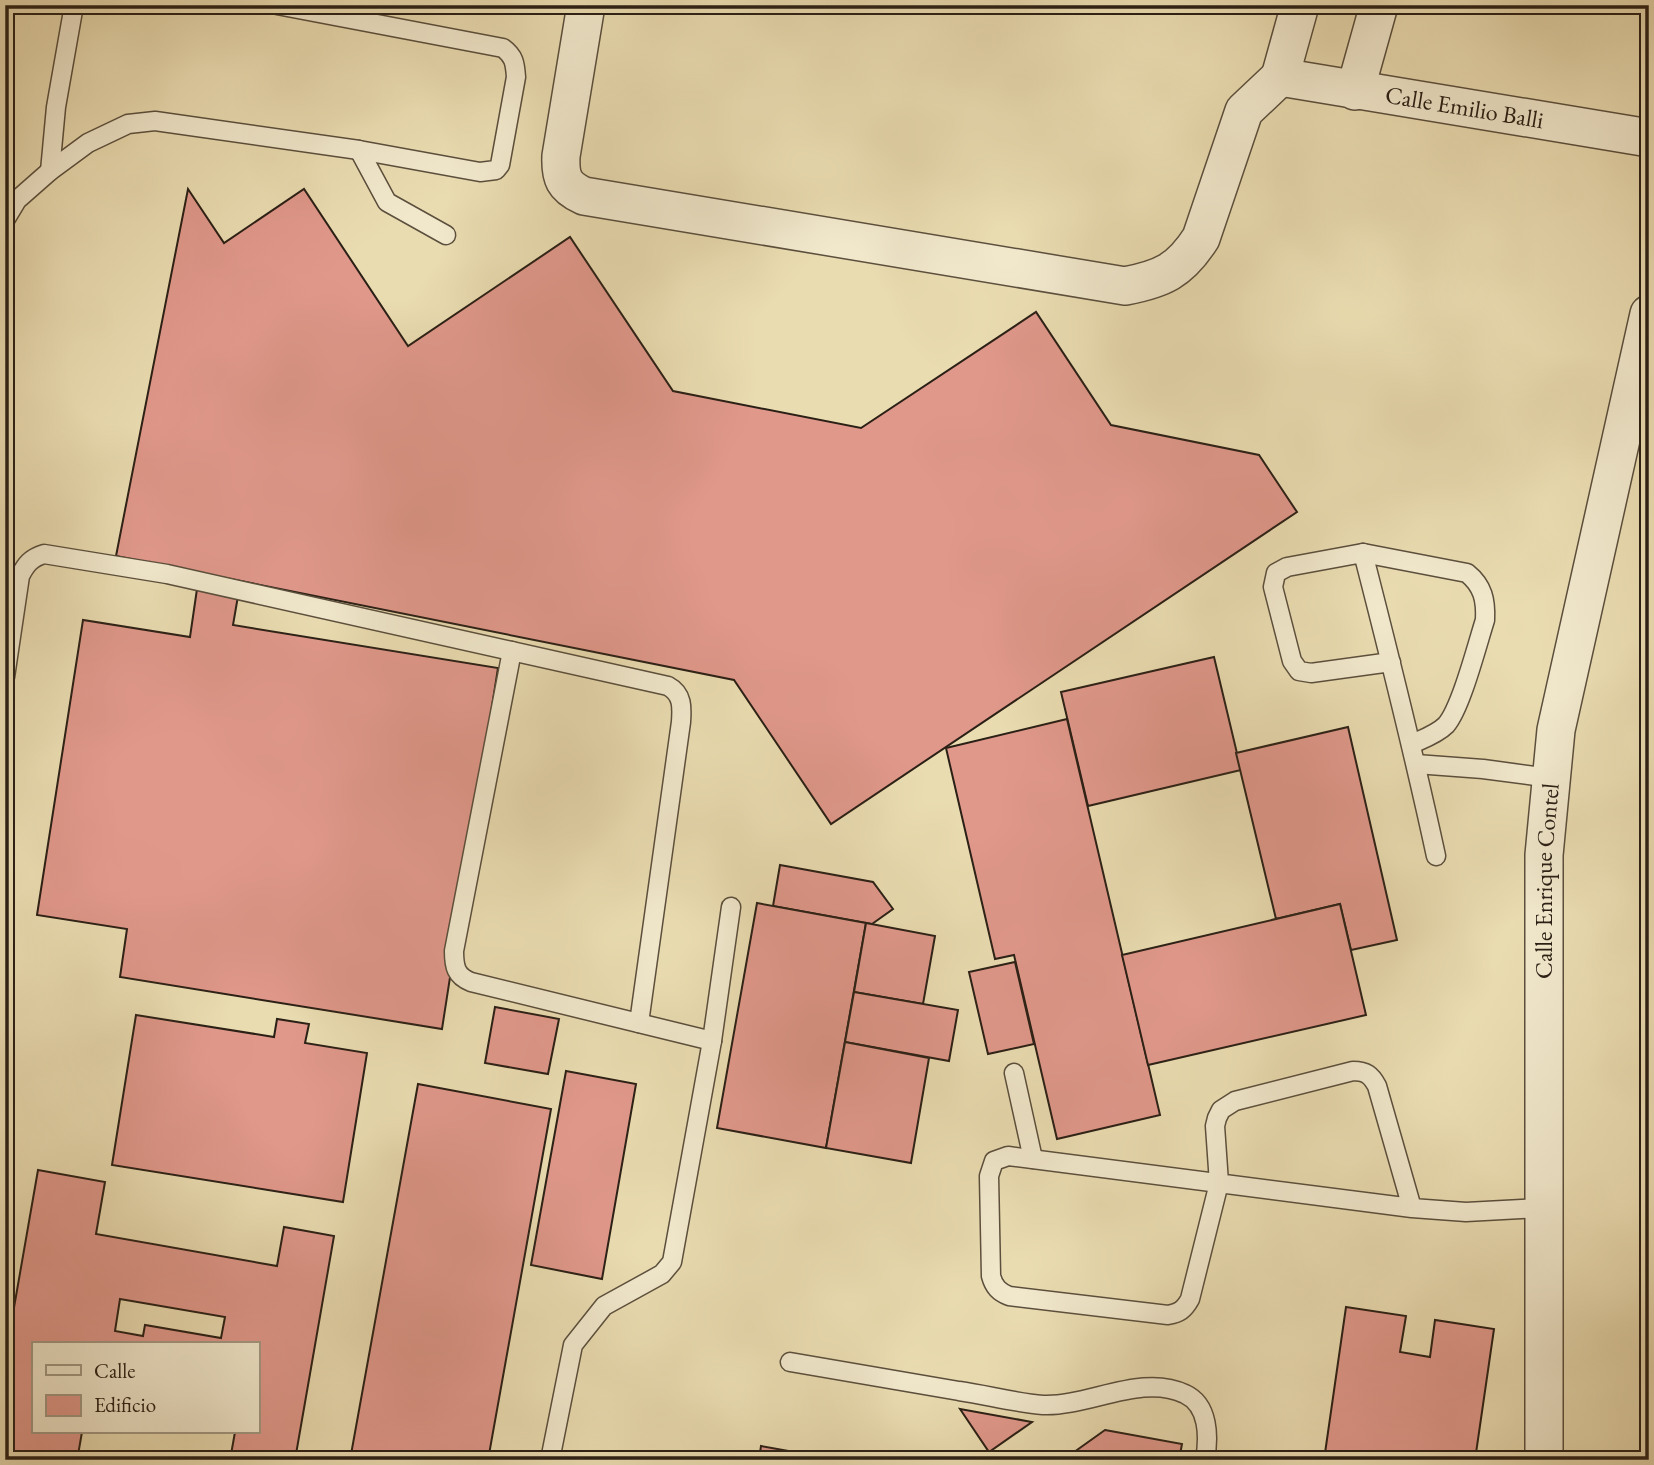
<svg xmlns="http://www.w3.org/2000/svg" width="1654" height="1465" font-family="'EB Garamond',serif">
<rect width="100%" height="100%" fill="#eadcb1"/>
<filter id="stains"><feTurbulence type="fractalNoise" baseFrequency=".00286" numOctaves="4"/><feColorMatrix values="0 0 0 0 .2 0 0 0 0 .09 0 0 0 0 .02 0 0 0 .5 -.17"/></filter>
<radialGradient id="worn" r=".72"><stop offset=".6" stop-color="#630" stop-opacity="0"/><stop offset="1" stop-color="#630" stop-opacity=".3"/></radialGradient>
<g fill="#e0988b" stroke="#2b2016" stroke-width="2" fill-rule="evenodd">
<path d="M188,189L224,243L304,189L408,346L570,237L673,391L861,428L1036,312L1111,425L1259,455L1297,512L831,824L734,680L116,556Z"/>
<path d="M197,589L238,596L233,625L498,668L442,1029L120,977L127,929L37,915L83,620L190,637Z"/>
<path d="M1214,657L1241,770L1088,806L1061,692Z"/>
<path d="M1067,719L1160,1115L1057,1139L1014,955L995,959L946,748Z"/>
<path d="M1348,727L1397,940L1351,950L1340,904L1276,919L1236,753Z"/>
<path d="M780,865L873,882L893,909L872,924L773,906Z"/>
<path d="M757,903L866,923L826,1148L717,1128Z"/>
<path d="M1340,904L1366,1015L1148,1065L1122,955Z"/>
<path d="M866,923L935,936L923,1004L854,992Z"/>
<path d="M1015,962L1034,1044L988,1054L969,972Z"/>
<path d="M854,992L958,1010L949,1061L845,1042Z"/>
<path d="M495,1007L559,1019L548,1074L485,1063Z"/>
<path d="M136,1015L274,1037L277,1019L309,1024L305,1043L367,1053L343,1202L112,1165Z"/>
<path d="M845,1042L929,1058L911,1163L826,1148Z"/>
<path d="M566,1071L636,1084L602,1279L531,1265Z"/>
<path d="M418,1084L551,1109L488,1460H350Z"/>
<path d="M38,1170L105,1182L96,1234L277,1266L284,1227L334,1236L295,1460H230L235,1432H257V1344H33V1432H82L78,1455L104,1460H5V1359ZM120,1299L225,1317L221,1338L145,1325L143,1336L115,1331Z"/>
<path d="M1346,1307L1406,1316L1400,1352L1430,1357L1435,1320L1494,1329L1475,1460H1324Z"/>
<path d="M960,1409L1032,1422L989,1452Z"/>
<path d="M1105,1430L1182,1444L1179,1460H1063Z"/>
<path d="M761,1446L839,1460H759Z"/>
</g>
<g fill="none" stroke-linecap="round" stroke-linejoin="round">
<g stroke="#5b4f3d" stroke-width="21">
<g id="lane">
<path d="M359,150L387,202L446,235"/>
<path d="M50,171L56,107L74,5"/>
<path d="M5,220L17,200L50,171L88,143L128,124L155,121L359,150L480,172L496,170L500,165L516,77C515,63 514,56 503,48L277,5"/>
<path d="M1363,553L1467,573C1483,586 1486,600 1485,620C1477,645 1461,708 1446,725C1437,734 1423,739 1412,744"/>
<path d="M512,651L454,951C454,967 456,976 471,982L712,1041"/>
<path d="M1391,662L1311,673L1299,671L1292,661L1273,587L1276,573L1287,567L1363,553C1389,654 1414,754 1436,856"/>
<path d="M5,677L20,576C26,564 31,558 44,554L167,574L668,686C683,694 682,708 681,722L639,1023"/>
<path d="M1416,764L1483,769L1550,778"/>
<path d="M1014,1073L1033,1159"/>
<path d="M1412,1208L1377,1086C1371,1075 1366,1071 1353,1071L1235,1101L1221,1110L1217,1118L1215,1126L1219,1183L1190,1299C1184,1310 1179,1313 1168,1315L1009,1296C999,1292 994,1287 991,1276L989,1176L994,1161L1008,1156L1412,1208L1466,1212L1542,1208"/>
<path d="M790,1362C846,1372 903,1381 959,1391C987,1395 1016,1403 1043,1405C1088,1407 1142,1373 1185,1394C1209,1405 1209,1437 1205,1460"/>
<path d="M550,1460L573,1345L604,1306L662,1274L672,1262L712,1041L731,907"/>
</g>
</g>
<g stroke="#5b4f3d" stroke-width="40">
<g id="street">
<path d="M586,5L561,156C560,178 564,187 584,196L1125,286C1162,279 1180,271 1201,238L1244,111L1280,77"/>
<path id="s1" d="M1280,77L1649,138"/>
<path d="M1280,77L1300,5"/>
<path d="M1355,91L1379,5"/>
<path id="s2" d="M1544,1460V855L1556,730L1649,314"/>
</g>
</g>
<use href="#lane" stroke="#f1e8cc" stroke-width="18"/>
<use href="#street" stroke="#f1e8cc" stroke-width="37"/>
</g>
<g text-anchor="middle" stroke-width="6" stroke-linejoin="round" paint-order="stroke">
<g font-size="24" fill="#2b2016" stroke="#f1e8cc">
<text dy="8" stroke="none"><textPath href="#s1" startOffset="187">Calle Emilio Balli</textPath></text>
<text dy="8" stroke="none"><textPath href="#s2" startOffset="579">Calle Enrique Contel</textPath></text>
</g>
</g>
<rect width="1654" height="1465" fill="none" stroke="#eadcb1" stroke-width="28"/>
<rect x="7" y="7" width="1640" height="1451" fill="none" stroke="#2b2016" stroke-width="3.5"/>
<rect x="14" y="14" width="1626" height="1437" fill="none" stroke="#2b2016" stroke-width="2"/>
<rect x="32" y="1342" width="228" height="91" fill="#f1e8cc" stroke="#a29883" stroke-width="2"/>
<rect x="46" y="1365" width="35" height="10" fill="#f1e8cc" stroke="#a29883" stroke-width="2"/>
<text x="94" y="1378" font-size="21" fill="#2b2016">Calle</text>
<rect x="46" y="1395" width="35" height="21" fill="#e0988b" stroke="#a29883" stroke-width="2"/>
<text x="94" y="1412" font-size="21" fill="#2b2016">Edificio</text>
<rect width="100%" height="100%" filter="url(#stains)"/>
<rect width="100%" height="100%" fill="url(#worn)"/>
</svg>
